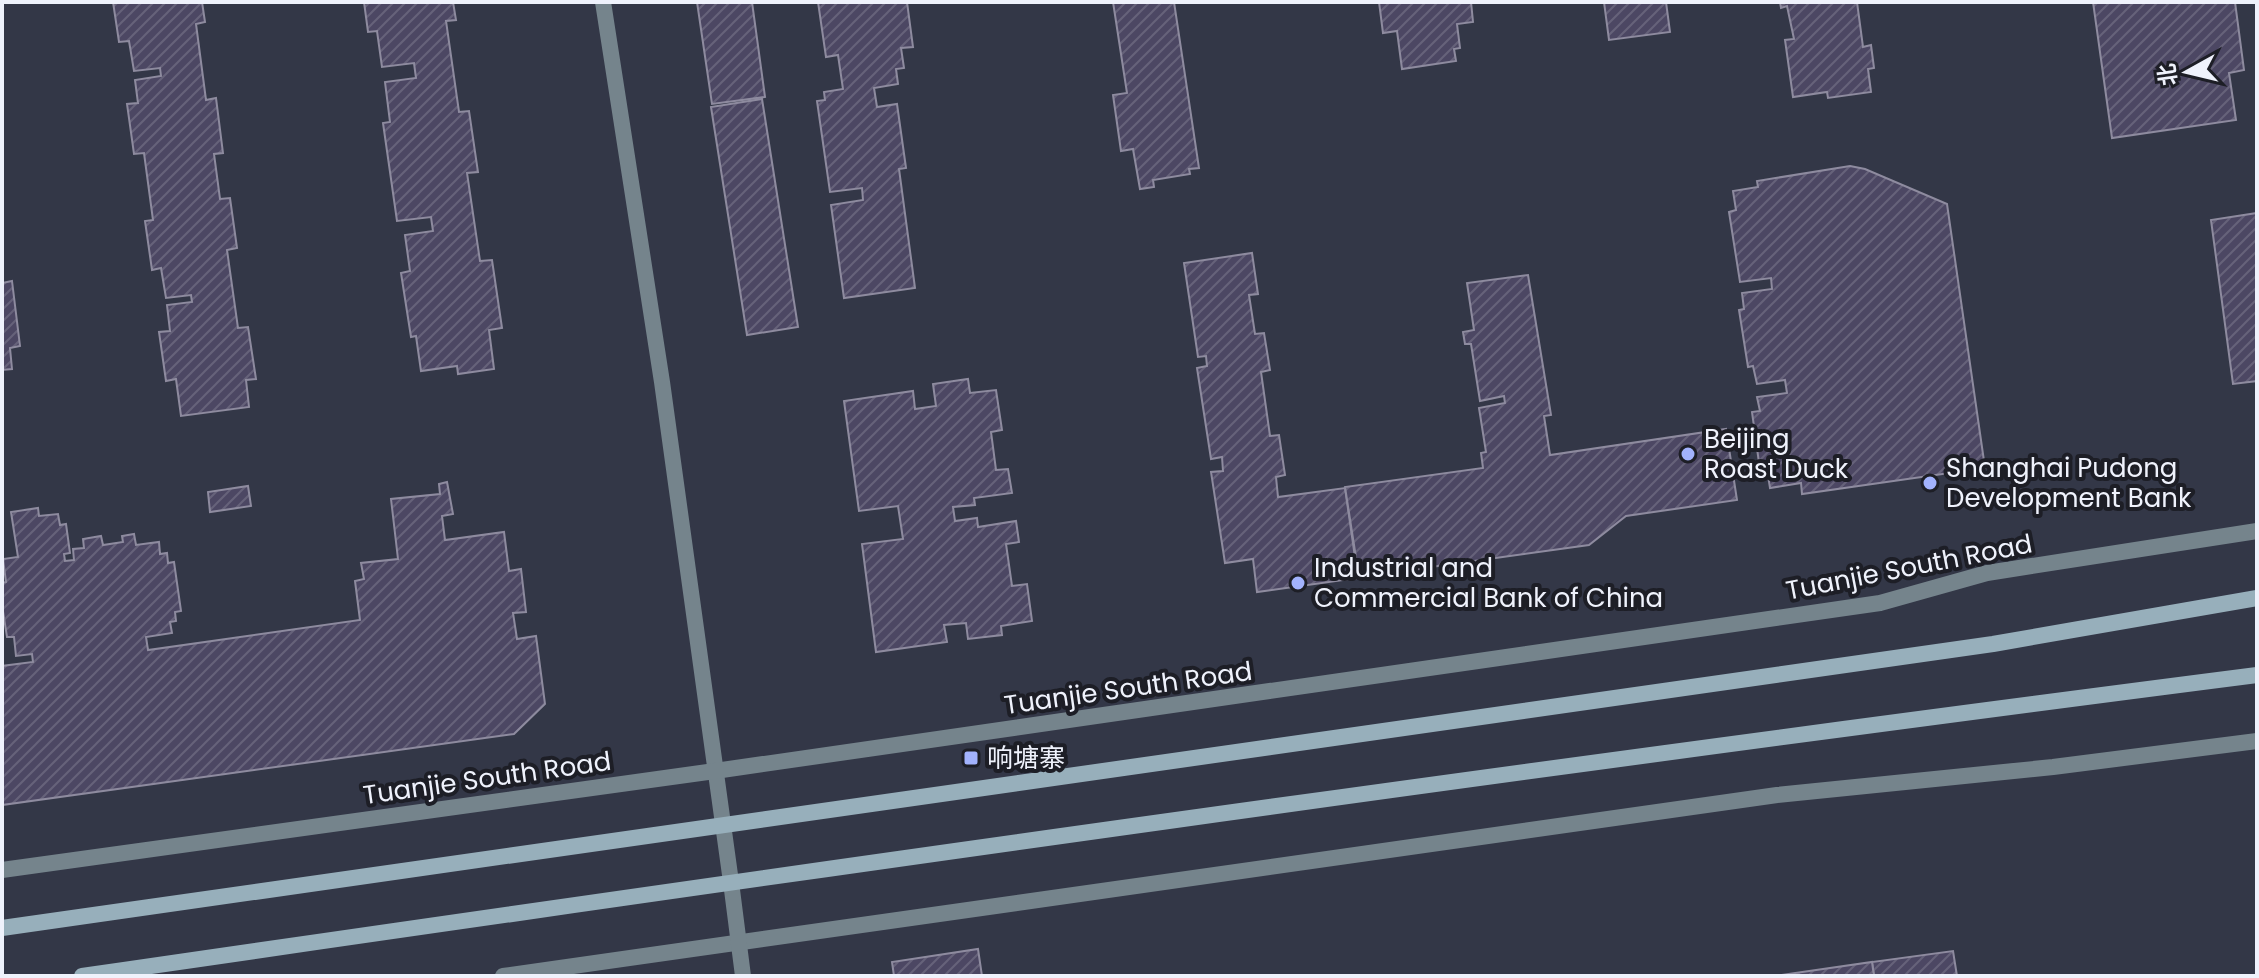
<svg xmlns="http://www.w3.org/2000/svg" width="2259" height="978" font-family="Poppins,'Noto Sans SC',sans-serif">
<defs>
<pattern id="building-hatch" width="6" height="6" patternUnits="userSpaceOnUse" patternTransform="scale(2)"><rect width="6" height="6" fill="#4c4763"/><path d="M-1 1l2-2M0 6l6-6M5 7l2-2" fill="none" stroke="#66627a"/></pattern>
</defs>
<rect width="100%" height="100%" fill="#333747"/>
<g fill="url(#building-hatch)" stroke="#8e8b9f" stroke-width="2">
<path d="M113,2H202L205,22L196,24L206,100L216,98L223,153L214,154L220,199L230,198L237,248L227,250L238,328L248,327L256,379L246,380L249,407L181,416L176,379L166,381L159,332L170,331L167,305L192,302L191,295L166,298L161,268L152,270L145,221L153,220L144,153L134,154L127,104L138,103L135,80L161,76L160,68L134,71L129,41L119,42Z"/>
<path d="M364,2H453L456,20L446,21L459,112L469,111L478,172L467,173L480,261L492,260L502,328L489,330L494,369L458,374L457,366L421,371L416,336L411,337L401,273L410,271L405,235L433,231L431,217L397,221L383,123L390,122L385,82L416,78L414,63L382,67L377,31L368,32Z"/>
<path d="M697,2H752L765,97L712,104Z"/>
<path d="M818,2H907L913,47L901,48L904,68L896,69L898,84L874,88L877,107L897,104L906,168L899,169L915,288L844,298L831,205L863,200L862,188L830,192L817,101L825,100L824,92L843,89L838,55L826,57Z"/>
<path d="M1113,2H1174L1199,168L1189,169L1190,174L1153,180L1154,187L1140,189L1133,149L1121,151L1113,95L1127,93Z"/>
<path d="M1379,2H1471L1473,22L1457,24L1460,48L1454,49L1456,61L1402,69L1397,31L1383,33Z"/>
<path d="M1592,2H1666L1670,32L1609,40L1604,2Z"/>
<path d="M1780,2H1857L1863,47L1871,45L1874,68L1868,69L1871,92L1828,98L1827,92L1793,97L1785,40L1794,39L1787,6L1781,8Z"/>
<path d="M2093,2H2235L2244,70L2229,73L2236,120L2112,138Z"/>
<path d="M762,99L798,327L747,335L711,107Z"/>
<path d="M1850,166L1865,169L1947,204L1985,468L1802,494L1801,483L1770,488L1767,469L1760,470L1752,412L1760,411L1757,397L1787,393L1785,380L1757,384L1753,366L1748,367L1739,310L1744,309L1742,293L1772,289L1771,278L1740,282L1729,212L1736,210L1733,191L1758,187L1757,181Z"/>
<path d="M2257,213V381L2233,384L2211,220Z"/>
<path d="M1252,253L1258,294L1249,295L1255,334L1264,333L1270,370L1261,372L1270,436L1279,435L1285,475L1276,477L1278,497L1345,488L1358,578L1257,592L1253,559L1225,563L1211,472L1223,471L1222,457L1211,459L1197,368L1207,366L1206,356L1198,357L1184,263Z"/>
<path d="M1528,275L1551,415L1544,416L1550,455L1726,429L1737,500L1626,516L1589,545L1359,577L1345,487L1483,468L1481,453L1486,452L1479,408L1505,403L1504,396L1480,401L1471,344H1465L1463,332L1474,330L1467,283Z"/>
<path d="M12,281L20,346L10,348L12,369L2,370V283Z"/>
<path d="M968,379L970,393L996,390L1002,430L991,432L996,470L1008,469L1012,493L974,498L975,505L953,507L955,521L977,518L978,527L1016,521L1019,542L1006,544L1012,586L1027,584L1032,621L1001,626L1002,635L968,639L966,623L944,625L947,642L876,652L862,544L903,539L898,506L859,511L844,401L913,391L915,409L936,406L933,384Z"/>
<path d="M447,482L453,514L442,516L445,540L504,532L509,571L521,569L526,612L513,613L517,639L536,636L545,704L514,734L2,805V666L33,662L32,654L16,656L14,637H7L2,605V583L6,582L3,559L18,557L11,512L38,508L39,516L58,514L60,525L66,524L70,553L64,554L65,561L74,560L73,549L84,548L83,539L101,536L103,545L123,542L122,536L134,534L136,545L159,542L160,554L167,553L168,563L174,562L181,611L175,612L176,621L170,622L172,633L146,637L148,650L360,620L355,581L364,579L361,563L398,559L391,499L440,494L439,484Z"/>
<path d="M248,486L251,506L210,512L208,492Z"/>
<path d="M978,949L982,976H894L892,962Z"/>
<path d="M1953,951L1957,976H1874L1872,962Z"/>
<path d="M1872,962L1874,976H1774Z"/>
</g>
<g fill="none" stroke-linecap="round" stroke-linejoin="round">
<g stroke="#75848c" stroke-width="16">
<path d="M603,2L662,382L731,882"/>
<path d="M2,870L715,771L1880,603L1987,573L2257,531"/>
<path d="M503,976L1777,795L2053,767L2257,741"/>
</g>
<path stroke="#75848c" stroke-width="16" d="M731,882L743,976"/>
<g stroke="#97afbb" stroke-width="16">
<path d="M2,928L1993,644L2257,598"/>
<path d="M82,976C806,871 1531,768 2257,675"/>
</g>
</g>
<g fill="#a2b2fd" stroke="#1d1e26" stroke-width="3">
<circle cx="1688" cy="454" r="8"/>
<circle cx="1930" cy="483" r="8"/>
<circle cx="1298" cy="583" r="8"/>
<rect x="963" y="750" width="16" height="16" rx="4"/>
</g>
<g text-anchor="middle" stroke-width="8" stroke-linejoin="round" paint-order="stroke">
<g font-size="26" fill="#eff2fc" stroke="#1d1e26" text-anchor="start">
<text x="1704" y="448">Beijing<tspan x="1704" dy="30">Roast Duck</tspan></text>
<text x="1946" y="477">Shanghai Pudong<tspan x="1946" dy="30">Development Bank</tspan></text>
<text x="1314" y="577">Industrial and<tspan x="1314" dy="30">Commercial Bank of China</tspan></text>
<text x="987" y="767">响塘寨</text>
</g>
<g font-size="26" fill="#eff2fc" stroke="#1d1e26">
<text transform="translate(1909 567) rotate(-11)" y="9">Tuanjie South Road</text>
<text transform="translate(1128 688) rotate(-8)" y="9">Tuanjie South Road</text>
<text transform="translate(487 778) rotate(-8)" y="9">Tuanjie South Road</text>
</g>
</g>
<rect width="2259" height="978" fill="none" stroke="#eff2fc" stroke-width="8"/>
<g transform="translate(2187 72) rotate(262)" stroke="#1d1e26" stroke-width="6" paint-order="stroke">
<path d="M0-6L14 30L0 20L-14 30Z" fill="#eff2fc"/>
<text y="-12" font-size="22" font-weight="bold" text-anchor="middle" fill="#eff2fc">北</text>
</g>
</svg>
